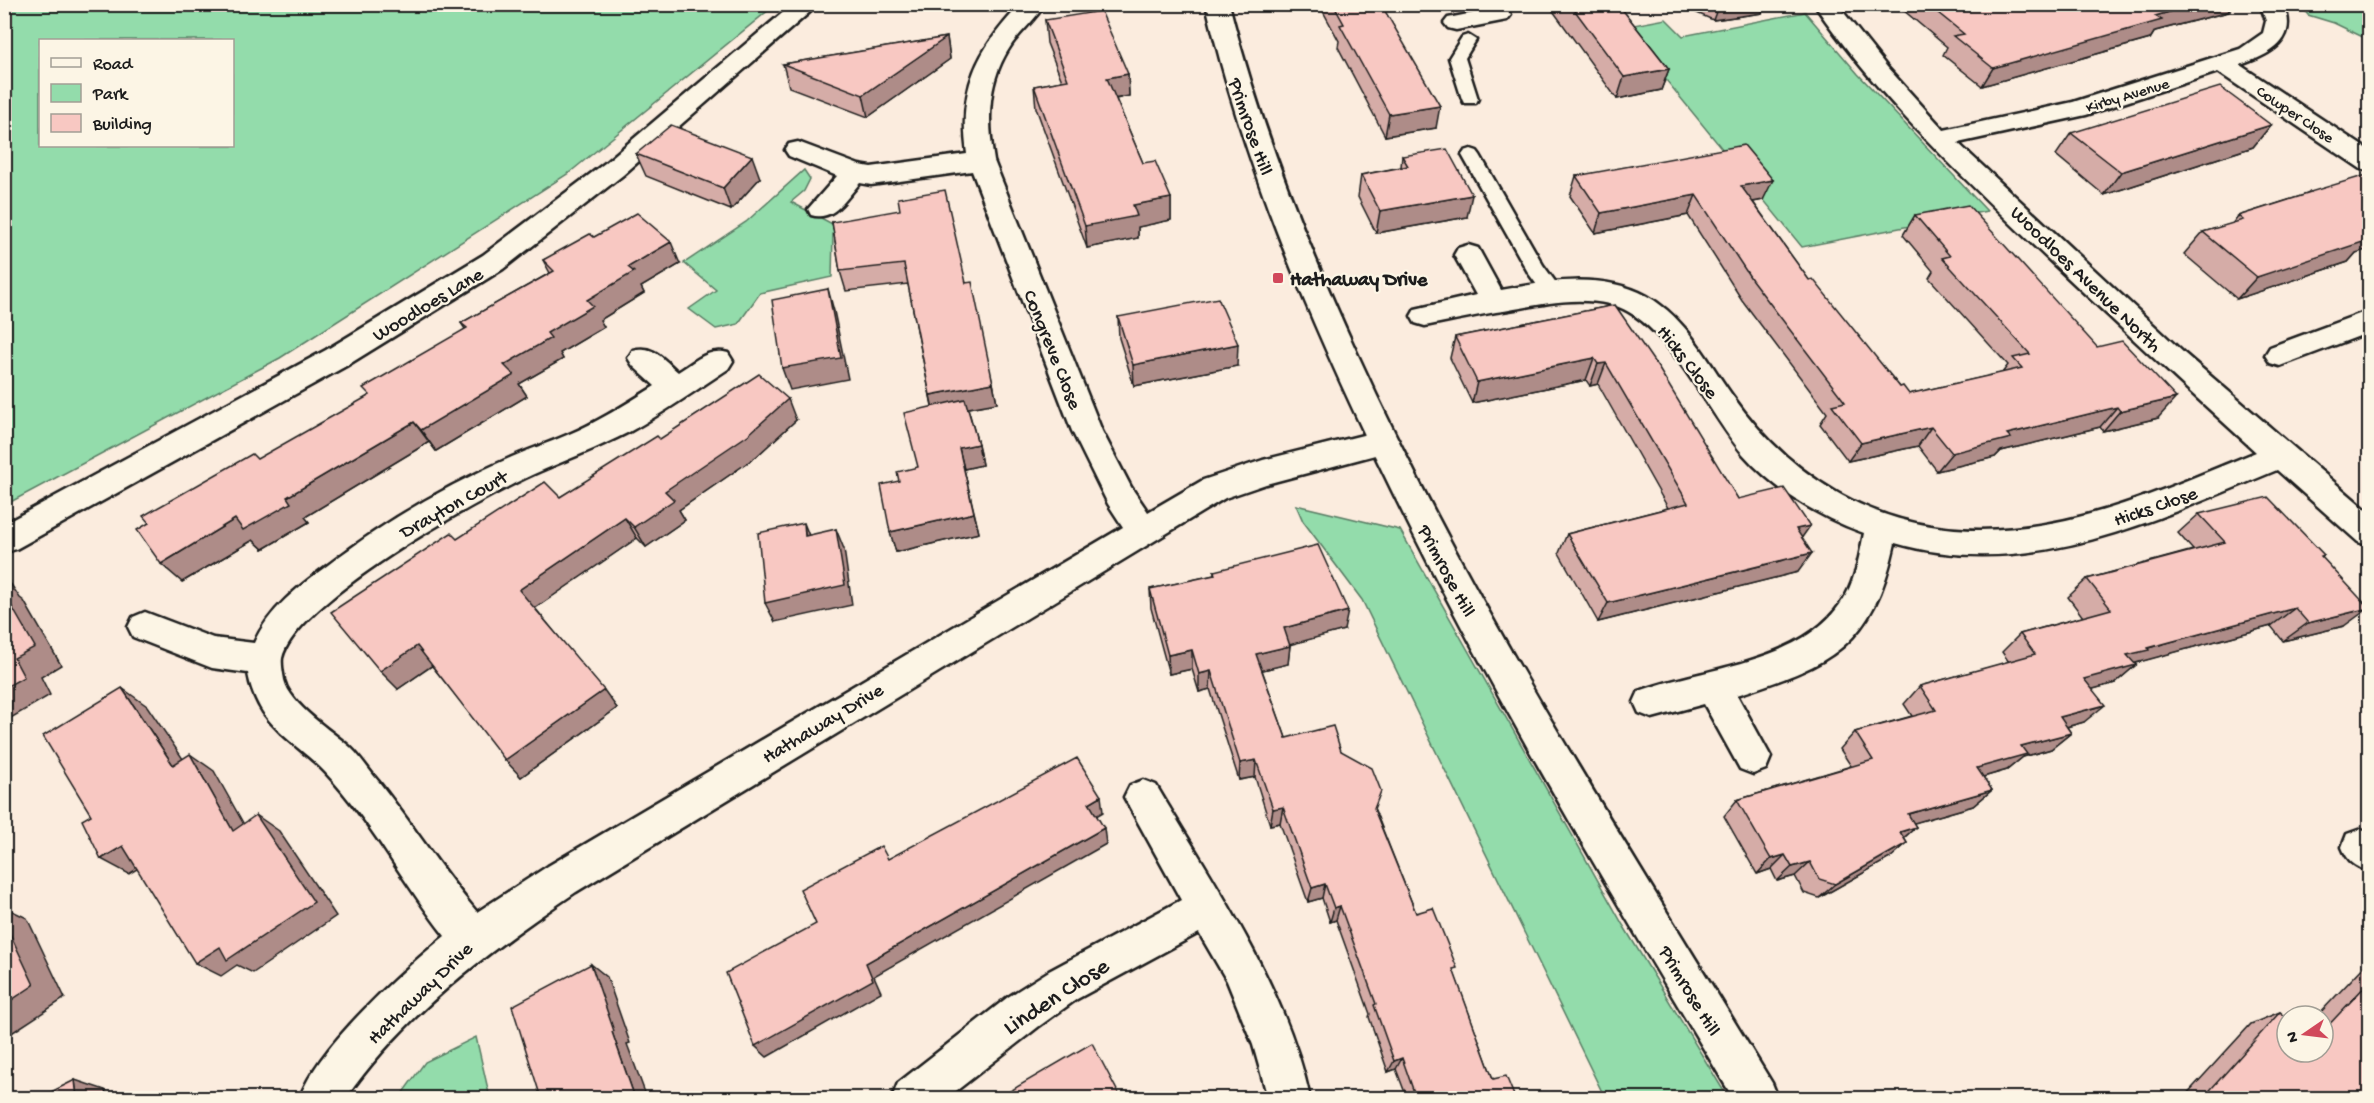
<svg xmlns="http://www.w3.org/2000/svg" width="2374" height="1103" font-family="'Gochi Hand',sans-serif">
<rect width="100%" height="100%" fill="#fbecde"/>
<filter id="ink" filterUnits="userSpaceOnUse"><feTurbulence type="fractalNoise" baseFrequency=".0167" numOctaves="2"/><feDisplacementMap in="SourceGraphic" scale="12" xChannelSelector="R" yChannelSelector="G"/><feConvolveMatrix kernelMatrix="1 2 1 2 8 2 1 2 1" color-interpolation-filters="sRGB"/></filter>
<g filter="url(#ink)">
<g fill="#93dcab" stroke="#587c64" stroke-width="1.5" fill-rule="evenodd">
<path d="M5,4H775V5L569,173L280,358L5,505ZM40,40H232V146H40Z"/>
<path d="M2300,5H2369V40L2334,23L2308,15Z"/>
<path d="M1805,12L1858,74L1987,211L1802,247L1623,27L1666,19L1683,36Z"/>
<path d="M804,170L810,179L804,191L791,202L838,227L833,234L832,277L760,293L738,324L716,329L689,309L716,290L684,263L746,222Z"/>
<path d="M1296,505L1400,530L1623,925L1728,1098H1605L1362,600L1303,521Z"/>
<path d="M476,1037L490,1098H399L425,1062Z"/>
</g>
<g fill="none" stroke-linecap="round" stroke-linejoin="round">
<g stroke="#1c1c1c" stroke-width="5">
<g id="service">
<path d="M1468,35L1476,40L1465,58L1478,99L1476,103H1464L1462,99L1449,58L1462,37Z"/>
<path d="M1471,149L1477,151L1480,155L1543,265L1562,291L1559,296L1552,298L1545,296L1529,274L1462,155L1465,151Z"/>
</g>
</g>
<g stroke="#1c1c1c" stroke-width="5">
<g id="minor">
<path d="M793,4H819L623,175L503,269L346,366L16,549L4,553V524L326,350L483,255L605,163Z"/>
<path d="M1021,4H1045C1036,19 1022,30 1012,44C987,80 987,119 994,161L1102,431L1131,487L1148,512L1203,480L1263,460L1383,430L1394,434L1399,442L1394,450L1266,484L1225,498L576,892C490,950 406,1012 346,1098H300C316,1048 403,970 445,936C403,883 372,822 325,772C305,751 280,737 263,712C256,701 250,686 248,673L212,668L133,637L128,627L133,617L145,612L213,638L254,643C269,609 298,587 328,565C384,522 447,485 512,457C530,449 549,443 567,435C598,422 626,404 655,386L633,366L628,358L633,350C653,344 663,359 678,372C694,362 709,347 728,353L733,361L728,369C696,390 664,413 629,432C598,448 566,460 534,474C479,499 297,600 282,658C281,664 283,674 284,680C290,705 332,731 350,747C361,757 369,771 379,782C413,825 442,871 477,912L548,866L1123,527L1108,504L1072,431L972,171L871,185L860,183C846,198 834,222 811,215L808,209L837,176L789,156L785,150L789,144L798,142L859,165L871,167L967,154C958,89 976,51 1021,4Z"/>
<path d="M1080,4H1105L1106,5L1102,10L1094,12L1083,9Z"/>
<path d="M1814,4H1837L1887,67L1944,130L2073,102L2240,49L2263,33L2266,21L2260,4H2283C2300,40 2270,55 2240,65L2370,151V171L2361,169L2218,72L2086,115L1958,143L2185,354L2370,513V546L2358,542L2277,470C2155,520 2029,582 1895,543C1873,646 1831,665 1737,695L1771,757L1766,769L1753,774L1740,769L1704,704L1652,718L1639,713L1634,702L1639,691C1706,666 1807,664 1846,595C1856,577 1860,553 1864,533C1817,516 1776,491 1743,454C1707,412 1665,316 1609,304C1570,295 1533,307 1496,312C1473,316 1449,321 1425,326L1415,323L1411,316L1415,309L1476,295L1454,255L1458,248L1468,245L1478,248L1501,290C1548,281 1603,272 1647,296C1686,318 1707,360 1732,395C1790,478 1876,530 1980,530C2081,529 2165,489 2256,452C2180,383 2105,313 2030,242C1953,167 1875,94 1814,4Z"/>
<path d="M1499,8L1507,10L1511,15L1507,20L1456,30L1448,28L1444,23L1448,18Z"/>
<path d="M2370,310V332L2280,366L2270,363L2265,355L2270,347Z"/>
<path d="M1143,780L1156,785C1214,883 1286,986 1310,1098H1268L1253,1045L1227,981L1199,933L1077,999L1038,1027L947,1098H892L898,1083L1008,997L1049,971L1181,900L1124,797L1130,785Z"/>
<path d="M2361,829L2370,832V872C2355,866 2348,862 2342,847L2347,834Z"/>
</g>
</g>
<g stroke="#1c1c1c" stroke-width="5">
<path id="tertiary" d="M1206,4H1229C1260,125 1305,240 1357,353C1473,608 1626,844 1772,1083L1778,1098H1733C1609,890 1483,681 1378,462C1307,315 1243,164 1206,4Z"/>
</g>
<use href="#service" fill="#fcf5e5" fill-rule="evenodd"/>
<use href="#minor" fill="#fcf5e5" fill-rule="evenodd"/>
<use href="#tertiary" fill="#fcf5e5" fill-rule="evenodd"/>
</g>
<g fill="#d5aca7" stroke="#1c1c1c" stroke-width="1.5">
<path d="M1319,4H1381L1436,128L1385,136L1338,47L1339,41Z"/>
<path d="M1548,4H1618L1669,69L1661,90L1617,99Z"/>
<path d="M1691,4H1765L1762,13L1713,20L1690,10Z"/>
<path d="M1896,4H2233L2228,12L2155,31L2150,39L1982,86L1943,55L1947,47Z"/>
<path d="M1045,20L1128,74L1129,96L1116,99L1143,163L1171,198V220L1138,227V238L1087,248L1036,108L1034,86L1062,81L1047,43Z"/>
<path d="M947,37L950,59L868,117L789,87L783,64Z"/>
<path d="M2271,125L2253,147L2104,195L2056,155L2071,133Z"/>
<path d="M636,154L760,178L731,210L646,176Z"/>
<path d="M1402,156L1467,217L1376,233L1358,197L1361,175L1401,167Z"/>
<path d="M1576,176L1763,200L1753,202L1809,280L1900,387L1909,394L2002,373L2008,365L1929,278L1933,271L1903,235L1915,215L2158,418L2103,431L2100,427L2001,451L1995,457L1937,471L1918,446L1848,461L1820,424L1827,413L1742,300L1688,215L1595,233L1570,196Z"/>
<path d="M2310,192L2356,253L2348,262L2237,299L2184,254L2203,232L2232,224L2238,216L2307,194Z"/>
<path d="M832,222L966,283L993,383L997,403L968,408L978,444L982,465L964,469L979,533L896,552L890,532L899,481L918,467L932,406L908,284L846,291L840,271Z"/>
<path d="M594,237L680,264L641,287L644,293L600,320L604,327L560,353L563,359L519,384L527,396L436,451L429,442L305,517L309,522L263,549L253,540L182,582L369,395L465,329L461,323L550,273L543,260Z"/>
<path d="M1615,305L1738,499L1802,537L1798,572L1598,622L1559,553L1567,534L1668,508L1598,384L1590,386L1586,380L1472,403L1450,358L1455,337Z"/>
<path d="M1118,317L1237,366L1134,386L1119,338Z"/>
<path d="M796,420L757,456L679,510L685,520L646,547L637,538L535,608L617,708L521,777L432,666L398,689L457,539L560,497L660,439Z"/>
<path d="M2370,425V433L2365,429Z"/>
<path d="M2199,514L2324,555L2322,557L2344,626L2283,641L2271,626L2134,663L2136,665L2115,683L2092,689L2084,722L2067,727L2071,733L2051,749L2023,757L2007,770L1983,777L1992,790L1973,806L1913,823L1916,827L1904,838L1907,843L1890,858L1819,898L1804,893L1795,876L1777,881L1771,869L1757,874L1724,816L1737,800L1851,766L1840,749L1855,732L1912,716L1904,704L1920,686L2009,662L2002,652L2020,634L2083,617L2068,597L2087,579L2193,550L2178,533Z"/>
<path d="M1214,571L1344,630L1290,644L1288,664L1262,670L1286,738L1341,751L1375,810L1416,913L1454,973L1493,1079L1515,1098H1407L1396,1069L1388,1072L1369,1017L1370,1014L1336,920L1330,922L1322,898L1308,902L1280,823L1270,825L1255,777L1239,780L1210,689L1199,692L1192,669L1169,674L1151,608L1150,589L1214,575Z"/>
<path d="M2370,960V1098H2183L2251,1024L2280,1012L2323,1052V1016H2317Z"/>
</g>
<g fill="#ae8c88" stroke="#1c1c1c" stroke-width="1.5">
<path d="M1719,4H1765L1762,13L1713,20Z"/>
<path d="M2197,4H2233L2228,12L2155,31L2150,39L1982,86L1993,68L2155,16Z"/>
<path d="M947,37L950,59L868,117L863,95Z"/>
<path d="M1669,69L1661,90L1617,99L1624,77Z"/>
<path d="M1128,74L1129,96L1108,100L1107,78Z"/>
<path d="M1440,106L1436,128L1385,136L1389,114Z"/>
<path d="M2271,125L2253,147L2104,195L2121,172Z"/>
<path d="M752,156L760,178L731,210L723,188Z"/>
<path d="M1773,180L1763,200L1732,206L1741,186Z"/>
<path d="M1472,195L1467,217L1376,233L1380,211Z"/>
<path d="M1696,195L1688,215L1595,233L1601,213Z"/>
<path d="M1171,198V220L1138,227V238L1087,248L1085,226L1133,205Z"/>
<path d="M2370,233V249L2356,253L2348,262L2237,299L2257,277Z"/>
<path d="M671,242L680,264L641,287L644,293L600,320L604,327L560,353L563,359L519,384L527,396L436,451L421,430L547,333L628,267Z"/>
<path d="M828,289L834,311L848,379L790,390L782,368Z"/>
<path d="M1238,344L1237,366L1134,386L1133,365Z"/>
<path d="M1594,358L1586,380L1472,403L1477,382Z"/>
<path d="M1606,363L1598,384L1590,386L1598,364Z"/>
<path d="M993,383L997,403L934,414L930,395Z"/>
<path d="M2176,398L2158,418L2103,431L2120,411Z"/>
<path d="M788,399L796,420L757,456L679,510L685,520L646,547L634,527L665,491Z"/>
<path d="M2117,407L2100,427L2001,451L1995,457L1937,471L1952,453L2007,434Z"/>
<path d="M414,422L429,442L305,517L309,522L263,549L253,540L182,582L161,564L235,519L287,497Z"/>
<path d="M1931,427L1918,446L1848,461L1861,443Z"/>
<path d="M978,444L982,465L964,469L959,448Z"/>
<path d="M974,513L979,533L896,552L890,532Z"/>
<path d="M625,518L637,538L534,609L519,590Z"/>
<path d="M804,523L812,543L805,536Z"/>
<path d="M1810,526L1796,546V529Z"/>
<path d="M836,529L844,549L852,605L775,622L765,603Z"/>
<path d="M1812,553L1798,572L1598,622L1608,603Z"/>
<path d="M4,574L20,598L24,601L61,665L41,677L50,695L4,722V688L14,658L4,593Z"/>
<path d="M2295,608L2271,626L2132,664L2136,665L2115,683L2064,697L2084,679L2127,655L2148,648Z"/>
<path d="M2369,608L2344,626L2283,641L2308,623Z"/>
<path d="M1348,611L1344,630L1282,647L1284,628Z"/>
<path d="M417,646L434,664L398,689L380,671Z"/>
<path d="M1290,646L1288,664L1255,672L1256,654Z"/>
<path d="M1192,650V669L1169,674L1168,655Z"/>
<path d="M1211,671L1210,689L1199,692V674Z"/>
<path d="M122,688L147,706L198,781L173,765Z"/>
<path d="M604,690L617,708L521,777L505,760Z"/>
<path d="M2105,705L2084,722L2040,734L2060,717Z"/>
<path d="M2071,733L2051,749L2023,757L2007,770L1959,784L1977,768L2021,746Z"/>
<path d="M190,754L214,771L256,846L233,831Z"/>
<path d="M1256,760L1255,777L1239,780L1240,763Z"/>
<path d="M1992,790L1973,806L1890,830L1908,814Z"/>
<path d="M1101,796L1103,812L1091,819L1089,803Z"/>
<path d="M1283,807L1280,823L1270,825L1273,809Z"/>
<path d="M256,815L279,831L336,916L253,973L237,965L221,976L195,963Z"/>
<path d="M1916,827L1899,842L1900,832Z"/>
<path d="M1104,828L1106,844L874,976L881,992L767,1057L755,1046L866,963Z"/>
<path d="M1907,843L1890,858L1819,898L1835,884Z"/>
<path d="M123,846L150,861L129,874L101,859Z"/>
<path d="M1785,855L1771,869L1757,874L1771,859Z"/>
<path d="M1810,862L1795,876L1777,881L1792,867Z"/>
<path d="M1325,884L1322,898L1308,902L1312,888Z"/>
<path d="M1340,906L1336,920L1330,922L1334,908Z"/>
<path d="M4,907L27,918L65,998L4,1038Z"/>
<path d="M591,964L607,977L630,1043L627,1044L647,1098H635L612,1032Z"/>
<path d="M1402,1058L1396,1069L1388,1072L1394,1061Z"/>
<path d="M75,1080L105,1090L107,1098H77Z"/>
</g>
<g fill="#f8c8c2" stroke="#1c1c1c" stroke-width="1.5">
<path d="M1333,4H1381L1440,106L1389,114L1340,25L1344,24Z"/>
<path d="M1570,4H1618L1669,69L1624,77Z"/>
<path d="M1927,4H2197L2155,16L2162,20L1993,68L1953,36L1964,34Z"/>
<path d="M1101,11L1128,74L1107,78L1143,163L1155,161L1171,198L1133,205L1137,216L1085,226L1034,86L1068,80L1045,20Z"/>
<path d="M947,37L863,95L783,64Z"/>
<path d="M2220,87L2271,125L2121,172L2071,133Z"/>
<path d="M671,125L752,156L723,188L636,154Z"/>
<path d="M1744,145L1773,180L1741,186L1809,280L1813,279L1900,387L1903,386L1909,394L2022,368L2013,358L2030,354L1942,258L1950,256L1915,215L1968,205L2097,347L2122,341L2176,398L2120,411L2117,407L2007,434L2011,438L1952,453L1931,427L1861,443L1832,405L1845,402L1752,280L1696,195L1601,213L1576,176Z"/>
<path d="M1447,149L1472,195L1380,211L1361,175L1408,166L1402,156Z"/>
<path d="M2370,174V233L2363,235L2369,240L2257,277L2203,232L2243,220L2238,216L2311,193L2310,192Z"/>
<path d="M945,190L966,283L972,282L993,383L930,395L904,264L840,271L832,222L900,210L898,198Z"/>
<path d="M637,213L671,242L628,267L634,272L587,300L593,306L547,333L551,338L504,365L514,375L421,430L414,422L287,497L291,503L243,530L235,519L161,564L137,530L149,523L143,516L252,454L257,459L370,395L363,388L467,328L461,323L554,271L543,260L590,234L594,237Z"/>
<path d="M828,289L841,358L782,368L772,300Z"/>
<path d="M1218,298L1238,344L1133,365L1118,317Z"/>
<path d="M1615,305L1659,369L1738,499L1784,488L1810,526L1796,529L1812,553L1608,603L1567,534L1688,503L1606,363L1598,364L1594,358L1477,382L1455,337Z"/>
<path d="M759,374L788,399L748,435L665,491L674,500L634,527L625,518L519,590L604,690L505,760L417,646L380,671L331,612L451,533L457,539L545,482L560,497L657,436L660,439Z"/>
<path d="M965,399L978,444L959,448L974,513L890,532L881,485L899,481L897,472L918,467L904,413Z"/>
<path d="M2268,497L2324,555L2321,556L2369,608L2308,623L2295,608L2148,648L2149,650L2127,655L2136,665L2084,679L2105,705L2060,717L2071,733L2021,746L2027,754L1977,768L1992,790L1908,814L1916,827L1900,832L1907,843L1835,884L1819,879L1810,862L1792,867L1785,855L1771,859L1737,800L1873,760L1855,732L1936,710L1920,686L2035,654L2020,634L2111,609L2087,579L2225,542L2199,514Z"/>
<path d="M804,523L805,536L836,529L845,585L765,603L758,533Z"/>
<path d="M1318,545L1348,611L1284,628L1290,646L1256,654L1286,738L1333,726L1341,751L1372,768L1381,791L1374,809L1416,913L1433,908L1457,968L1453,969L1493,1079L1506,1076L1515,1098H1416L1402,1058L1394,1061L1374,1005L1376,1004L1340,906L1334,908L1325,884L1312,888L1283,807L1273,809L1256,760L1240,763L1211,671L1199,674L1192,650L1168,655L1150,589L1215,575L1214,571Z"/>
<path d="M4,593L35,647L14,658L24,677L4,688Z"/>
<path d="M122,688L173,765L190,754L233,831L256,815L314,902L227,960L220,947L195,963L123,846L101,859L82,820L91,815L43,736Z"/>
<path d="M1077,758L1101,796L1089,803L1104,828L866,963L873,980L755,1046L726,973L816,924L800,889L881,846L888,859Z"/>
<path d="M4,921L34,985L4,1005Z"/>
<path d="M591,964L614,1031L612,1032L635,1098H541L512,1006Z"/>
<path d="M2370,981V1098H2203L2280,1012L2287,1018V1052H2323V1031Z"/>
<path d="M1092,1043L1121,1098H1007L1005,1094Z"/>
<path d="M75,1080L77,1098H39Z"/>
</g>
</g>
<rect fill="#d1495b" stroke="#fcf5e5" stroke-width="2" x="1272" y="272" width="12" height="12" rx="3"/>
<g text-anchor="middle" stroke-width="4.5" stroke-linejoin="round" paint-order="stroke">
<g font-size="16" fill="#1c1c1c" stroke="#fcf5e5">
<text transform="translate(2127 94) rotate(-17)" y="6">Kirby Avenue</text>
<text transform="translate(2296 113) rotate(34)" y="6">Cowper Close</text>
</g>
<g font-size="20" fill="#1c1c1c" stroke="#fcf5e5">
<text transform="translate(1252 126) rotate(71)" y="7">Primrose Hill</text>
<text transform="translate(2087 278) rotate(44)" y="7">Woodloes Avenue North</text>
<text transform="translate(427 303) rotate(-31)" y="7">Woodloes Lane</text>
<text transform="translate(1054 349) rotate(68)" y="7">Congreve Close</text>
<text transform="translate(1689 361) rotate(52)" y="7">Hicks Close</text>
<text transform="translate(453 503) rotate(-29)" y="7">Drayton Court</text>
<text transform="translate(2155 505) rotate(-19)" y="7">Hicks Close</text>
<text transform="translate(1448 570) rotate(62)" y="7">Primrose Hill</text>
<text transform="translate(822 722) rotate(-31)" y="7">Hathaway Drive</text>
<text transform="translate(1691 990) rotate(59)" y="7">Primrose Hill</text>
<text transform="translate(419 992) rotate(-44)" y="7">Hathaway Drive</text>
</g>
<g font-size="20" font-weight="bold" fill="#1c1c1c" stroke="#fcf5e5" text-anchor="start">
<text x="1290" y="285">Hathaway Drive</text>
</g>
<g font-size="24" fill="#1c1c1c" stroke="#fcf5e5">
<text transform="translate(1055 995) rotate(-33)" y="8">Linden Close</text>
</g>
</g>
<rect width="2374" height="1103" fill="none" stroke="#fcf5e5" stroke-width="24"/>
<rect x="12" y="12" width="2350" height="1079" fill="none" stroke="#1c1c1c" stroke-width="2" filter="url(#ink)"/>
<rect x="39" y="39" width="195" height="108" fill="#fcf5e5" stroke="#a29e95" stroke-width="1.5"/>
<rect x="51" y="58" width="30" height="9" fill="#fcf5e5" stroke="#a29e95" stroke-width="1.5"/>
<text x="93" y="69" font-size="18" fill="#1c1c1c">Road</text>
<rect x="51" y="84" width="30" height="18" fill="#93dcab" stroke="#a29e95" stroke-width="1.5"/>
<text x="93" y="99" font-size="18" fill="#1c1c1c">Park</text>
<rect x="51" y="114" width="30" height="18" fill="#f8c8c2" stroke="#a29e95" stroke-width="1.5"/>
<text x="93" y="129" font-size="18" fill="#1c1c1c">Building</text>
<g transform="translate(2305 1034) rotate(256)"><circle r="28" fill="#fcf5e5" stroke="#a29e95" stroke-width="1.5"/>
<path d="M0-4.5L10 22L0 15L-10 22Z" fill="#d1495b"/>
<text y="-9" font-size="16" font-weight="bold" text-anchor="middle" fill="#1c1c1c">N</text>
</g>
</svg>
